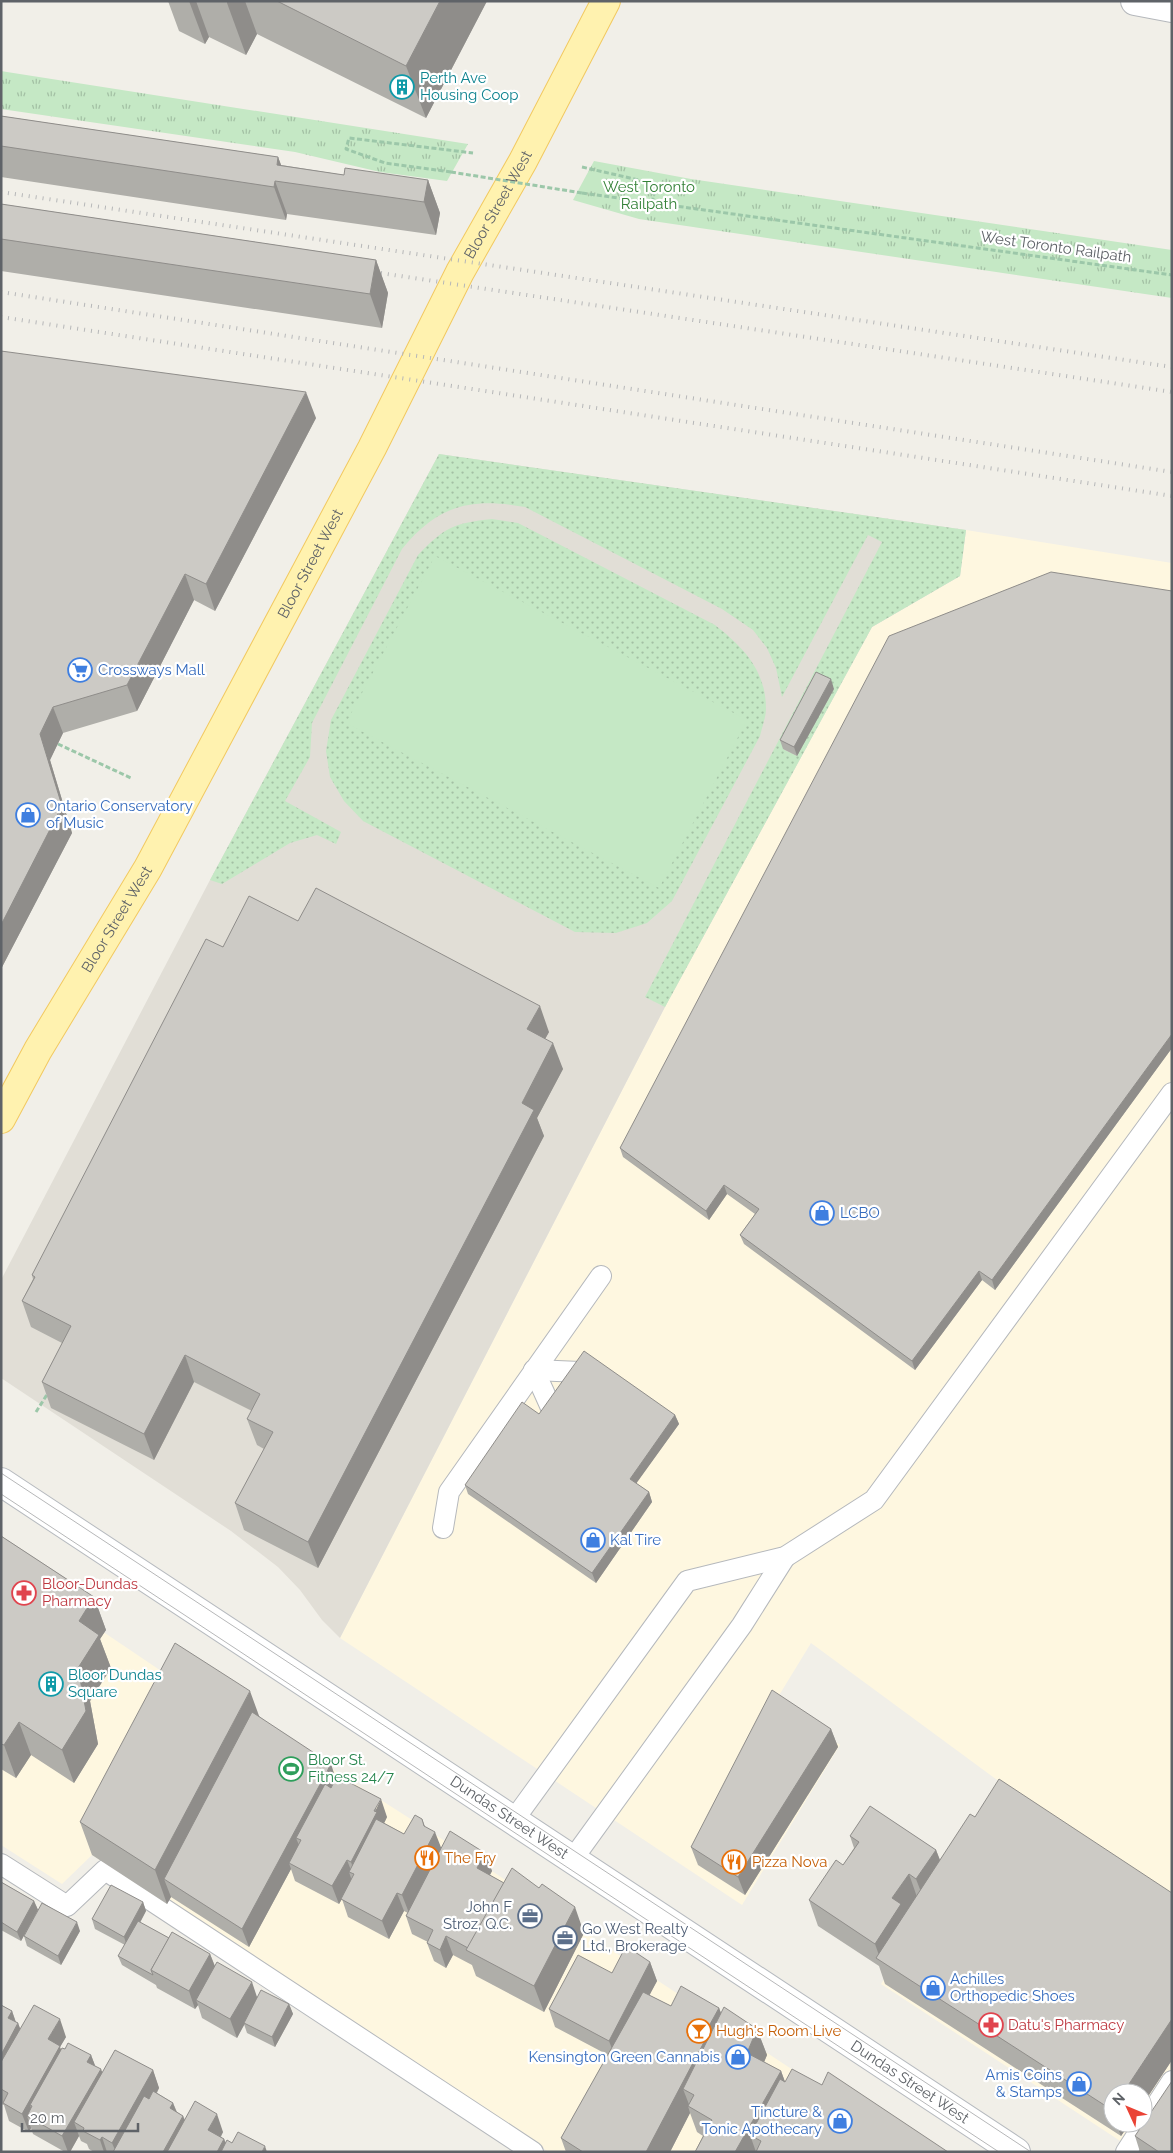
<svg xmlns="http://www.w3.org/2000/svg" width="1173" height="2153" font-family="Raleway,sans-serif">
<defs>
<pattern id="grass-dots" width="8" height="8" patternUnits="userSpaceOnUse" patternTransform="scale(1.25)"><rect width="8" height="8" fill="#c5e8c5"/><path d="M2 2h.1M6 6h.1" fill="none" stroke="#a3c0a4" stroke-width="1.8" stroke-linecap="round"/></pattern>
<pattern id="park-tufts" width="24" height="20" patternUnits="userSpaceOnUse" patternTransform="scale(1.25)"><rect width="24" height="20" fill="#c5e8c5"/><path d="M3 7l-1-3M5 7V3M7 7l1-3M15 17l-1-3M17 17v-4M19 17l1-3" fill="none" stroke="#a3c0a4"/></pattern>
</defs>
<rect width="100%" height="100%" fill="#f1efe8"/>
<g fill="#fef7e0" fill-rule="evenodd">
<path d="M966,530L1172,563V2152H1137L881,1984L1008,1788L811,1643L775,1702L840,1745L742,1905L340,1638L665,1007L872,627L960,576ZM1113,2093H1143V2123H1113Z"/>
<path d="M1,1563L182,1685L262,1724L492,1871L917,2152H549L92,1855L62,1884L1,1845Z"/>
</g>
<path fill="#e1ded6" d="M439,454L966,530L960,576L872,627L665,1007L340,1638L322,1620L300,1590L278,1567L231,1531L1,1378V1280L210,880Z"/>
<g fill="url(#grass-dots)" fill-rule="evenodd">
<path d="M439,454L966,530L960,576L872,627L665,1007L645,997L882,542L868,535L782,697L776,668L767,648L753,630L722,609L525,507C471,497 438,505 402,549L312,723L310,757L285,801L341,832L336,844L317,835L290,843L222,884L210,880ZM820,681L797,756L783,749Z"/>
<path d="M492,519L518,523L715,625C743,647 766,670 766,709C766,717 762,727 760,736L672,901L647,923L616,933L575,932L363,821L344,801L330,777L326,751L331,720L418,555C445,527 454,523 492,519Z"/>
</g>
<g fill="url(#park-tufts)">
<path d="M1,71L7,72L468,144L447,181L380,172L295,152L1,109Z"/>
<path d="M594,161L691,179L1172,250V298L639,219L573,200Z"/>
</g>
<path fill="#c5e8c5" d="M435,556L747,720L659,888L346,723Z"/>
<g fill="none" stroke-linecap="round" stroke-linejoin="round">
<g stroke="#b5b8bc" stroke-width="22">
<g id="service">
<path d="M534,1370L580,1372"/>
<path d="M534,1370L552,1410"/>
<path d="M443,1528L449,1492L601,1276"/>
<path d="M513,1821L687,1581L785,1557L874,1500L1172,1093"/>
<path d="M572,1860L742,1625L785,1557"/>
<path d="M1,1864L67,1906L105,1870L533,2152"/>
<path d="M1126,2152L1172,2081"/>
</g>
</g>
<g stroke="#b5b8bc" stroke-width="30">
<path id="minor" d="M1135,1L1172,8"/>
</g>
<g stroke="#b6babf" stroke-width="30">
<g id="secondary">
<path id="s1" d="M1,1482L1016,2152"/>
</g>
</g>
<g stroke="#f2c960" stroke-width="30">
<g id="primary">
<path id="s2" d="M1,1119L38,1050L148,868L372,448L460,272L523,161L606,1"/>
</g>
</g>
<g stroke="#9cc7a9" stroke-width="3" stroke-dasharray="5 2.5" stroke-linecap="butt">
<path d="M582,167L656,184L652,203"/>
<path d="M451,172L385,163L346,149L349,138L473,153"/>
<path d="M582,193L1172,275"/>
<path d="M58,744L131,778"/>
<path d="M36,1412L48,1393"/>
</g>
<use href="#service" stroke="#fff" stroke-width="20"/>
<use href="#minor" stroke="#fff" stroke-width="28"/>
<use href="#secondary" stroke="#fff" stroke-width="28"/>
<use href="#primary" stroke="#fff2af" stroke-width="28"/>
<g stroke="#b6b7b8" stroke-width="1">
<path d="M1,1473L1031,2152"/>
<path d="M1,1494L999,2152"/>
</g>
<g stroke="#b6b7b8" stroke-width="4" stroke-dasharray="1 6" stroke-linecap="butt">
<path d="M1,192L1172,367"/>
<path d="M367,271L1172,392"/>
<path d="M1,292L1172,472"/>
<path d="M1,317L1172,496"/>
</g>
<path stroke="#9cc7a9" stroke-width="3" stroke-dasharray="5 2.5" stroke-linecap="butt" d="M451,172L582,193"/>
</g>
<g fill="#afaea9">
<path d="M168,1H487L426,118L257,34L246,55L209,37L205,44L179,31Z"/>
<path d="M1,116L278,157L281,165L344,175L428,180L440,213L436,235L287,214L286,220L1,177Z"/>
<path d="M1,204L376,260L388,293L382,328L1,271Z"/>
<path d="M1,351L316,418L215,611L194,600L137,711L63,733L50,760L72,833L1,969Z"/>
<path d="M1172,591V1048L995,1290L982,1280L915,1370L744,1244L740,1235L755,1214L727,1194L709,1220L623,1157L620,1148Z"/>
<path d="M834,689L797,756L783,749L780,740Z"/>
<path d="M298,921L549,1032L545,1039L563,1069L537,1118L544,1136L318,1568L244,1530L235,1503L264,1449L257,1445L247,1419L252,1411L194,1382L154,1460L51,1408L42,1382L62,1343L31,1327L22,1301L33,1279L32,1275L223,947Z"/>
<path d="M539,1414L675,1415L679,1424L636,1483L649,1492L652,1502L596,1583L468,1494L465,1485Z"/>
<path d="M1,1536L94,1597L106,1630L100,1639L111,1668L90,1701L98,1744L74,1783L31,1755L16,1778L1,1769Z"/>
<path d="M259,1716L336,1779L387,1817L384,1823L404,1834L425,1827L441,1848L485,1853L492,1871L490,1875L584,1933L544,2012L476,1976L472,1965L453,1955L446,1968L434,1961L427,1943L428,1942L412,1934L406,1916L408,1913L404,1911L389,1939L348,1917L342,1899L339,1904L295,1881L291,1869L249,1947L171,1897L167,1904L92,1855L80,1822Z"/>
<path d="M831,1729L838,1747L745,1895L698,1865L691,1847Z"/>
<path d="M975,1817L1172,1893V2060L1143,2104V2093H1113V2123H1130L1121,2136L885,1984L879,1966L818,1926L809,1900L843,1865L854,1848L850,1836L936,1850L940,1860Z"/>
<path d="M1,1882L34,1901L38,1910L21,1941L1,1930Z"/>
<path d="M143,1902L146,1911L140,1923L169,1938L210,1954L215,1966L257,1997L289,2004L293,2014L275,2047L247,2033L244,2024L237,2038L202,2018L198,2005L195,2009L157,1988L156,1985L122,1965L118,1956L125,1945L95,1929L92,1919Z"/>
<path d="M80,1931L61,1965L27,1946L24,1936Z"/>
<path d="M650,1962L657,1981L649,1995L671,2006L719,2008L721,2013L757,2029L767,2055L764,2062L781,2071L785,2082L948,2152H695L703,2136L697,2132L690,2113L670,2152H566L561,2138L608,2055L555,2027L549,2009L612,1973Z"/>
<path d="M1,2005L12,2011L16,2022L18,2023L20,2029L66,2037L60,2047L61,2050L65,2049L91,2055L95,2066L102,2072L153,2070L159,2088L157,2093L173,2103L177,2112L183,2116L185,2120L223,2132L221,2137L224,2139L226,2143L267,2152H94L89,2149L87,2144L81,2141L79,2136L70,2152H65L33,2134L31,2128L29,2132L9,2121L4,2105L1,2104Z"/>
<path d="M1135,2136L1172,2152H1140Z"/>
</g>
<g fill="#8f8d8a">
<path d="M189,1H196L209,37L205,44Z"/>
<path d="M227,1H245L257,34L246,55L227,3Z"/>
<path d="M440,1H487L426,118L406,66Z"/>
<path d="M278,157L288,183L277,165Z"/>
<path d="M428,180L440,213L436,235L424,202Z"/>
<path d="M275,181L287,214L286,220L274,187Z"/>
<path d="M376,260L388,293L382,328L370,294Z"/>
<path d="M306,392L316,418L215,611L206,584Z"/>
<path d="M185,574L194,600L137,711L127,685Z"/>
<path d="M831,679L834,689L797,756L794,747Z"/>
<path d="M53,707L63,733L50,760L72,833L1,969V925L40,734Z"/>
<path d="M540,1006L549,1032L536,1055L527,1029Z"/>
<path d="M1172,1034V1048L995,1290L992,1280Z"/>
<path d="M553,1043L563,1069L537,1118L544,1136L318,1568L308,1542L522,1103Z"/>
<path d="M724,1185L727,1194L709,1220L706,1211Z"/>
<path d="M979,1271L982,1280L915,1370L912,1361Z"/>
<path d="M185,1355L194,1382L154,1460L144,1434Z"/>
<path d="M675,1415L679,1424L633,1488L630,1479Z"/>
<path d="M649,1492L652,1502L596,1583L592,1573Z"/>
<path d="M94,1597L106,1630L100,1639L111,1668L90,1701L98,1744L74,1783L62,1750L78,1668L79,1621Z"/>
<path d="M250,1691L262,1724L164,1879L171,1897L167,1904L155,1870Z"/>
<path d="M19,1722L31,1755L16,1778L4,1745Z"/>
<path d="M831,1729L838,1747L745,1895L738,1877Z"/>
<path d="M331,1764L337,1782L301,1840L296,1838L301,1850L289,1863L291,1869L249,1947L242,1929Z"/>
<path d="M381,1799L387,1817L357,1880L351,1862Z"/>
<path d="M422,1819L429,1837L435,1832L442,1850L409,1913L402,1895Z"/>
<path d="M936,1850L946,1876L926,1905L916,1879Z"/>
<path d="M485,1853L492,1871L484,1886L477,1868Z"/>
<path d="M347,1860L352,1873L349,1872L352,1881L339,1904L332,1886Z"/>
<path d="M909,1874L918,1900L881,1961L875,1944L892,1898Z"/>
<path d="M397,1893L404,1911L389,1939L382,1921Z"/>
<path d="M34,1901L38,1910L21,1941L17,1932Z"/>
<path d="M143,1902L146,1911L127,1946L124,1937Z"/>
<path d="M575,1907L584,1933L544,2012L534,1986Z"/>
<path d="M77,1922L80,1931L61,1965L58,1956Z"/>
<path d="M446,1936L453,1955L446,1968L440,1950Z"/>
<path d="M210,1954L217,1972L196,2000L198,2005L195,2009L189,1991Z"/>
<path d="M650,1962L657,1981L616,2059L609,2041Z"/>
<path d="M252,1982L258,2000L237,2038L230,2019Z"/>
<path d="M289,2004L293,2014L275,2047L272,2037Z"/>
<path d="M719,2008L729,2034L694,2095L683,2089L690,2107L688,2106L690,2113L670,2152H646L709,2026Z"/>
<path d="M12,2011L17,2026L18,2023L25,2041L1,2085V2055L8,2018Z"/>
<path d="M60,2019L66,2037L60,2047L66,2065L32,2106L30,2105L35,2120L27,2116L31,2128L29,2132L22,2114L48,2039Z"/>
<path d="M1172,2019V2060L1143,2104V2093H1123Z"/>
<path d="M757,2029L767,2055L757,2079L747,2053Z"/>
<path d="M91,2055L98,2073L87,2062Z"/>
<path d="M101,2069L108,2087L84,2128L74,2122L79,2136L70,2152H68L62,2136Z"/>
<path d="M153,2070L159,2088L124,2152H116L112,2143Z"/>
<path d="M781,2071L791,2098L750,2135L756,2152H735Z"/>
<path d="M173,2103L180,2121L170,2108Z"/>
<path d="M217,2114L223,2132L214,2148L208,2130Z"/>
<path d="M183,2116L190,2134L180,2152H163Z"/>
<path d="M1116,2123H1130L1121,2136Z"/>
<path d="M102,2137L107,2152H104L100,2140Z"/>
<path d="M224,2139L229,2152H217Z"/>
<path d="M265,2146L267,2152H262Z"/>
</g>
<g fill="#cccac5" stroke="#8f8d8a">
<path d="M277,1H440L406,66Z"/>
<path d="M1,116L278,157L277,165L344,175L345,168L428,180L424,202L275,181L274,187L1,146Z"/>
<path d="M1,204L376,260L370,294L1,239Z"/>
<path d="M1,351L306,392L206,584L185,574L127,685L53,707L40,734L62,806L1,925Z"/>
<path d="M1051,572L1172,591V1034L992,1280L979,1271L912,1361L740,1235L759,1209L724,1185L706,1211L620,1148L889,636Z"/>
<path d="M816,672L831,679L794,747L780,740Z"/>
<path d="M316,888L540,1006L527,1029L553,1043L522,1103L534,1110L308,1542L235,1503L273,1432L247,1419L260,1394L185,1355L144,1434L42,1382L71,1326L22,1301L35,1277L32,1275L206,939L223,947L249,896L298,921Z"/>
<path d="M584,1351L675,1415L630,1479L649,1492L592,1573L465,1485L522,1402L539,1414Z"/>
<path d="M1,1536L94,1597L79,1621L99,1635L78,1668L86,1711L62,1750L19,1722L4,1745L1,1744Z"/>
<path d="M175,1643L250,1691L155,1870L80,1822Z"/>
<path d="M772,1690L831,1729L738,1877L691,1847Z"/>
<path d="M252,1712L331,1764L242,1929L164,1879Z"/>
<path d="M337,1776L381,1799L374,1811L377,1812L351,1862L347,1860L332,1886L289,1863L301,1840L296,1838L325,1784L331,1788Z"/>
<path d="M999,1779L1172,1893V2019L1123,2093H1113V2108L1112,2110L876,1958L970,1814L975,1817Z"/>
<path d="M870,1806L936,1850L916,1879L909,1874L892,1898L901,1904L875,1944L809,1900L836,1860L843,1865L859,1842L850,1836Z"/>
<path d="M415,1815L422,1819L424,1826L435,1832L402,1895L397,1893L382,1921L341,1899L354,1874L349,1872L376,1819L404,1834Z"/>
<path d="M450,1831L485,1853L477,1868L504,1883L468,1948L446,1936L440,1950L427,1943L433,1930L406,1916Z"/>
<path d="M512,1868L539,1888L542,1884L575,1907L534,1986L466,1950Z"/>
<path d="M1,1882L34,1901L17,1932L1,1922Z"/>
<path d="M111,1885L143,1902L124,1937L92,1919Z"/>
<path d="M42,1903L77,1922L58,1956L24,1936Z"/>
<path d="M138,1921L169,1938L151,1970L153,1975L118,1956Z"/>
<path d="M172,1932L210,1954L189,1991L151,1970Z"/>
<path d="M626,1946L650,1962L609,2041L549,2009L578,1955L612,1973Z"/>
<path d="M217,1962L252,1982L230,2019L196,2000Z"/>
<path d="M681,1986L719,2008L709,2026L712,2027L646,2152H583L561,2138L643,1992L671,2006Z"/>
<path d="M261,1990L289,2004L272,2037L244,2023Z"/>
<path d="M1,2005L12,2011L8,2018L18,2023L1,2055Z"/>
<path d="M34,2005L60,2019L48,2039L60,2046L22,2114L3,2103L8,2093L1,2089V2062Z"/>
<path d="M724,2007L757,2029L747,2053L781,2071L735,2152H695L712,2120L688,2106L694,2095L683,2089Z"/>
<path d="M68,2043L91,2055L87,2062L101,2069L62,2136L27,2116L32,2106L30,2105L62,2048L65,2049Z"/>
<path d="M115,2050L153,2070L112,2143L102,2137L100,2140L83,2131L84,2128L74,2122Z"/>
<path d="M792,2069L822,2085L828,2072L948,2152H756L761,2141L750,2135L780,2079L785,2082Z"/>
<path d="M1172,2081V2152H1159L1135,2136Z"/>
<path d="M153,2091L173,2103L170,2108L183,2116L163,2152H113L144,2096L149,2099Z"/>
<path d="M195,2101L217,2114L208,2130L224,2139L217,2152H167Z"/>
<path d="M238,2132L265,2146L262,2152H221L227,2140L232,2143Z"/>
</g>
<defs>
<g id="building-ring" transform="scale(1.25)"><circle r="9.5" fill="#fff" stroke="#0f9aa8" stroke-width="1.5"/><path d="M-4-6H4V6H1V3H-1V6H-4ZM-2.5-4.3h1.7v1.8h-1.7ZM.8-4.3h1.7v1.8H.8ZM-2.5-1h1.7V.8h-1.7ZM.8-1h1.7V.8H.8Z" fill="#0f9aa8"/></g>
<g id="supermarket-ring" transform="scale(1.25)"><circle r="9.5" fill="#fff" stroke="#3f7fe0" stroke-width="1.5"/><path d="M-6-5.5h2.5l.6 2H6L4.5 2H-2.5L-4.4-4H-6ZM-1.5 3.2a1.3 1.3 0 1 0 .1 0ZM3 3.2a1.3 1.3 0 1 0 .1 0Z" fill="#3f7fe0"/></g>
<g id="shop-ring" transform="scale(1.25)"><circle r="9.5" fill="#fff" stroke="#3f7fe0" stroke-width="1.5"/><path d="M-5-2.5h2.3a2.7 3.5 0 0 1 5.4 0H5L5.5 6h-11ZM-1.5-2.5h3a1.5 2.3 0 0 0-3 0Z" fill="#3f7fe0"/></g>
<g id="pharmacy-ring" transform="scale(1.25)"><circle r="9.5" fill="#fff" stroke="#e0444e" stroke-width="1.5"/><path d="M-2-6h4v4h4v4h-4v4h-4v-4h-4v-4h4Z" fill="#e0444e"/></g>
<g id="stadium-ring" transform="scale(1.25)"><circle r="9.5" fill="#fff" stroke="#2e9e5b" stroke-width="1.5"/><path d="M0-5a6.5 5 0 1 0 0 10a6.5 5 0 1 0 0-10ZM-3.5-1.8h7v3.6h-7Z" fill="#2e9e5b"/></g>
<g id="restaurant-ring" transform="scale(1.25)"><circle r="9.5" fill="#fff" stroke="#e8710a" stroke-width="1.5"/><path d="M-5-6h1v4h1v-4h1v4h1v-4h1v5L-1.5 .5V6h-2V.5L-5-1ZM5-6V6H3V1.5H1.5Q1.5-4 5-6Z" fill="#e8710a"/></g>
<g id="office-ring" transform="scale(1.25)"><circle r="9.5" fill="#fff" stroke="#5c6f8a" stroke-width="1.5"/><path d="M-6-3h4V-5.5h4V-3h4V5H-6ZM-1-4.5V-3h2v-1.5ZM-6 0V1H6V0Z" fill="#5c6f8a"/></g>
<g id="bar-ring" transform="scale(1.25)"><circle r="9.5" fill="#fff" stroke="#e8710a" stroke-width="1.5"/><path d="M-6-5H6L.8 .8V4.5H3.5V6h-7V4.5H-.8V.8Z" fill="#e8710a"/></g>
</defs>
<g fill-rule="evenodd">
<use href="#building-ring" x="402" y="87"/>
<use href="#supermarket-ring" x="80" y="670"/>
<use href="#shop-ring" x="28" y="815"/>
<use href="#shop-ring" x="822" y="1213"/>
<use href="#shop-ring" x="593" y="1540"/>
<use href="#pharmacy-ring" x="24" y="1593"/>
<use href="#building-ring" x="51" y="1684"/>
<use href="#stadium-ring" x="291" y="1769"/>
<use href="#restaurant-ring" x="427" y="1858"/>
<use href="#restaurant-ring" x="734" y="1862"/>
<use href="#office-ring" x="530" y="1916"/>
<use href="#office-ring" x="565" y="1938"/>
<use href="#shop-ring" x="933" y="1988"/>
<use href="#pharmacy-ring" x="991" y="2025"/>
<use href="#bar-ring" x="699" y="2031"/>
<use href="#shop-ring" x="738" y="2057"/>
<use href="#shop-ring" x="1079" y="2084"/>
<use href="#shop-ring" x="840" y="2121"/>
</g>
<g text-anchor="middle" stroke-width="4.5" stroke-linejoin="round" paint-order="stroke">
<g font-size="15" fill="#0d838f" stroke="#fff" text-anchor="start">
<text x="420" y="83">Perth Ave<tspan x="420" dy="17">Housing Coop</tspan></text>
<text x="68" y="1680">Bloor Dundas<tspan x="68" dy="17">Square</tspan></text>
</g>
<g font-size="15" fill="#348238" stroke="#fff">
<text x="649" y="192">West Toronto<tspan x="649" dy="17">Railpath</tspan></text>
</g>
<g font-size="15" fill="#5f6368" stroke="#fff">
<text dy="5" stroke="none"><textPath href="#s2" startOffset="1041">Bloor Street West</textPath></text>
<text transform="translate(1056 247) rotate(8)" y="5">West Toronto Railpath</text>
<text dy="5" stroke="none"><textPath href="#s2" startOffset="636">Bloor Street West</textPath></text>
<text dy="5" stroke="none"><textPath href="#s2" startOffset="231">Bloor Street West</textPath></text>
<text dy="5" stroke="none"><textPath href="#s1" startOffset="609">Dundas Street West</textPath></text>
<text dy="5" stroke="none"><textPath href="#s1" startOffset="1089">Dundas Street West</textPath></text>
</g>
<g font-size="15" fill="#366cbe" stroke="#fff" text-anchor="start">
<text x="98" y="675">Crossways Mall</text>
<text x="46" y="811">Ontario Conservatory<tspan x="46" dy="17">of Music</tspan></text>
<text x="840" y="1218">LCBO</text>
<text x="610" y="1545">Kal Tire</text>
<text x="950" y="1984">Achilles<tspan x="950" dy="17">Orthopedic Shoes</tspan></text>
<text x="720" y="2062" text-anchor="end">Kensington Green Cannabis</text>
<text x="1062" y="2080" text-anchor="end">Amis Coins<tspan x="1062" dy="17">&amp; Stamps</tspan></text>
<text x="822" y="2117" text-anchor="end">Tincture &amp;<tspan x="822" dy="17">Tonic Apothecary</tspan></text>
</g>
<g font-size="15" fill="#be3a42" stroke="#fff" text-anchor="start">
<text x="42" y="1589">Bloor-Dundas<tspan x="42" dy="17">Pharmacy</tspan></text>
<text x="1008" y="2030">Datu's Pharmacy</text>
</g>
<g font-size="15" fill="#27864d" stroke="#fff" text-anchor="start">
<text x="308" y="1765">Bloor St.<tspan x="308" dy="17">Fitness 24/7</tspan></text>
</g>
<g font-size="15" fill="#c56008" stroke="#fff" text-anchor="start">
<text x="444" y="1863">The Fry</text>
<text x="752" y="1867">Pizza Nova</text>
<text x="716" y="2036">Hugh's Room Live</text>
</g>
<g font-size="15" fill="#4e5e75" stroke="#fff" text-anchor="end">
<text x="512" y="1912">John F<tspan x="512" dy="17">Stroz, Q.C.</tspan></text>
<text x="582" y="1934" text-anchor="start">Go West Realty<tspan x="582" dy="17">Ltd., Brokerage</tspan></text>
</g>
</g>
<rect width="1173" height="2153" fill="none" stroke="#5f6368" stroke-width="5"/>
<g transform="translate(1128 2108) rotate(314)"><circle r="24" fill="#ffffff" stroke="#bfc1c3"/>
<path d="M0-4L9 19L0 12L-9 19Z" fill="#ea4335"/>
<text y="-8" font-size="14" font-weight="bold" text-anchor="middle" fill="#5f6368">N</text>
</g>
<path d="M22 2123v8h116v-8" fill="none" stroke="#5f6368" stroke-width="2.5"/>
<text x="30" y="2123" font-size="15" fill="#5f6368" stroke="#ffffff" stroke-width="4" paint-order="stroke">20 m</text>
</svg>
